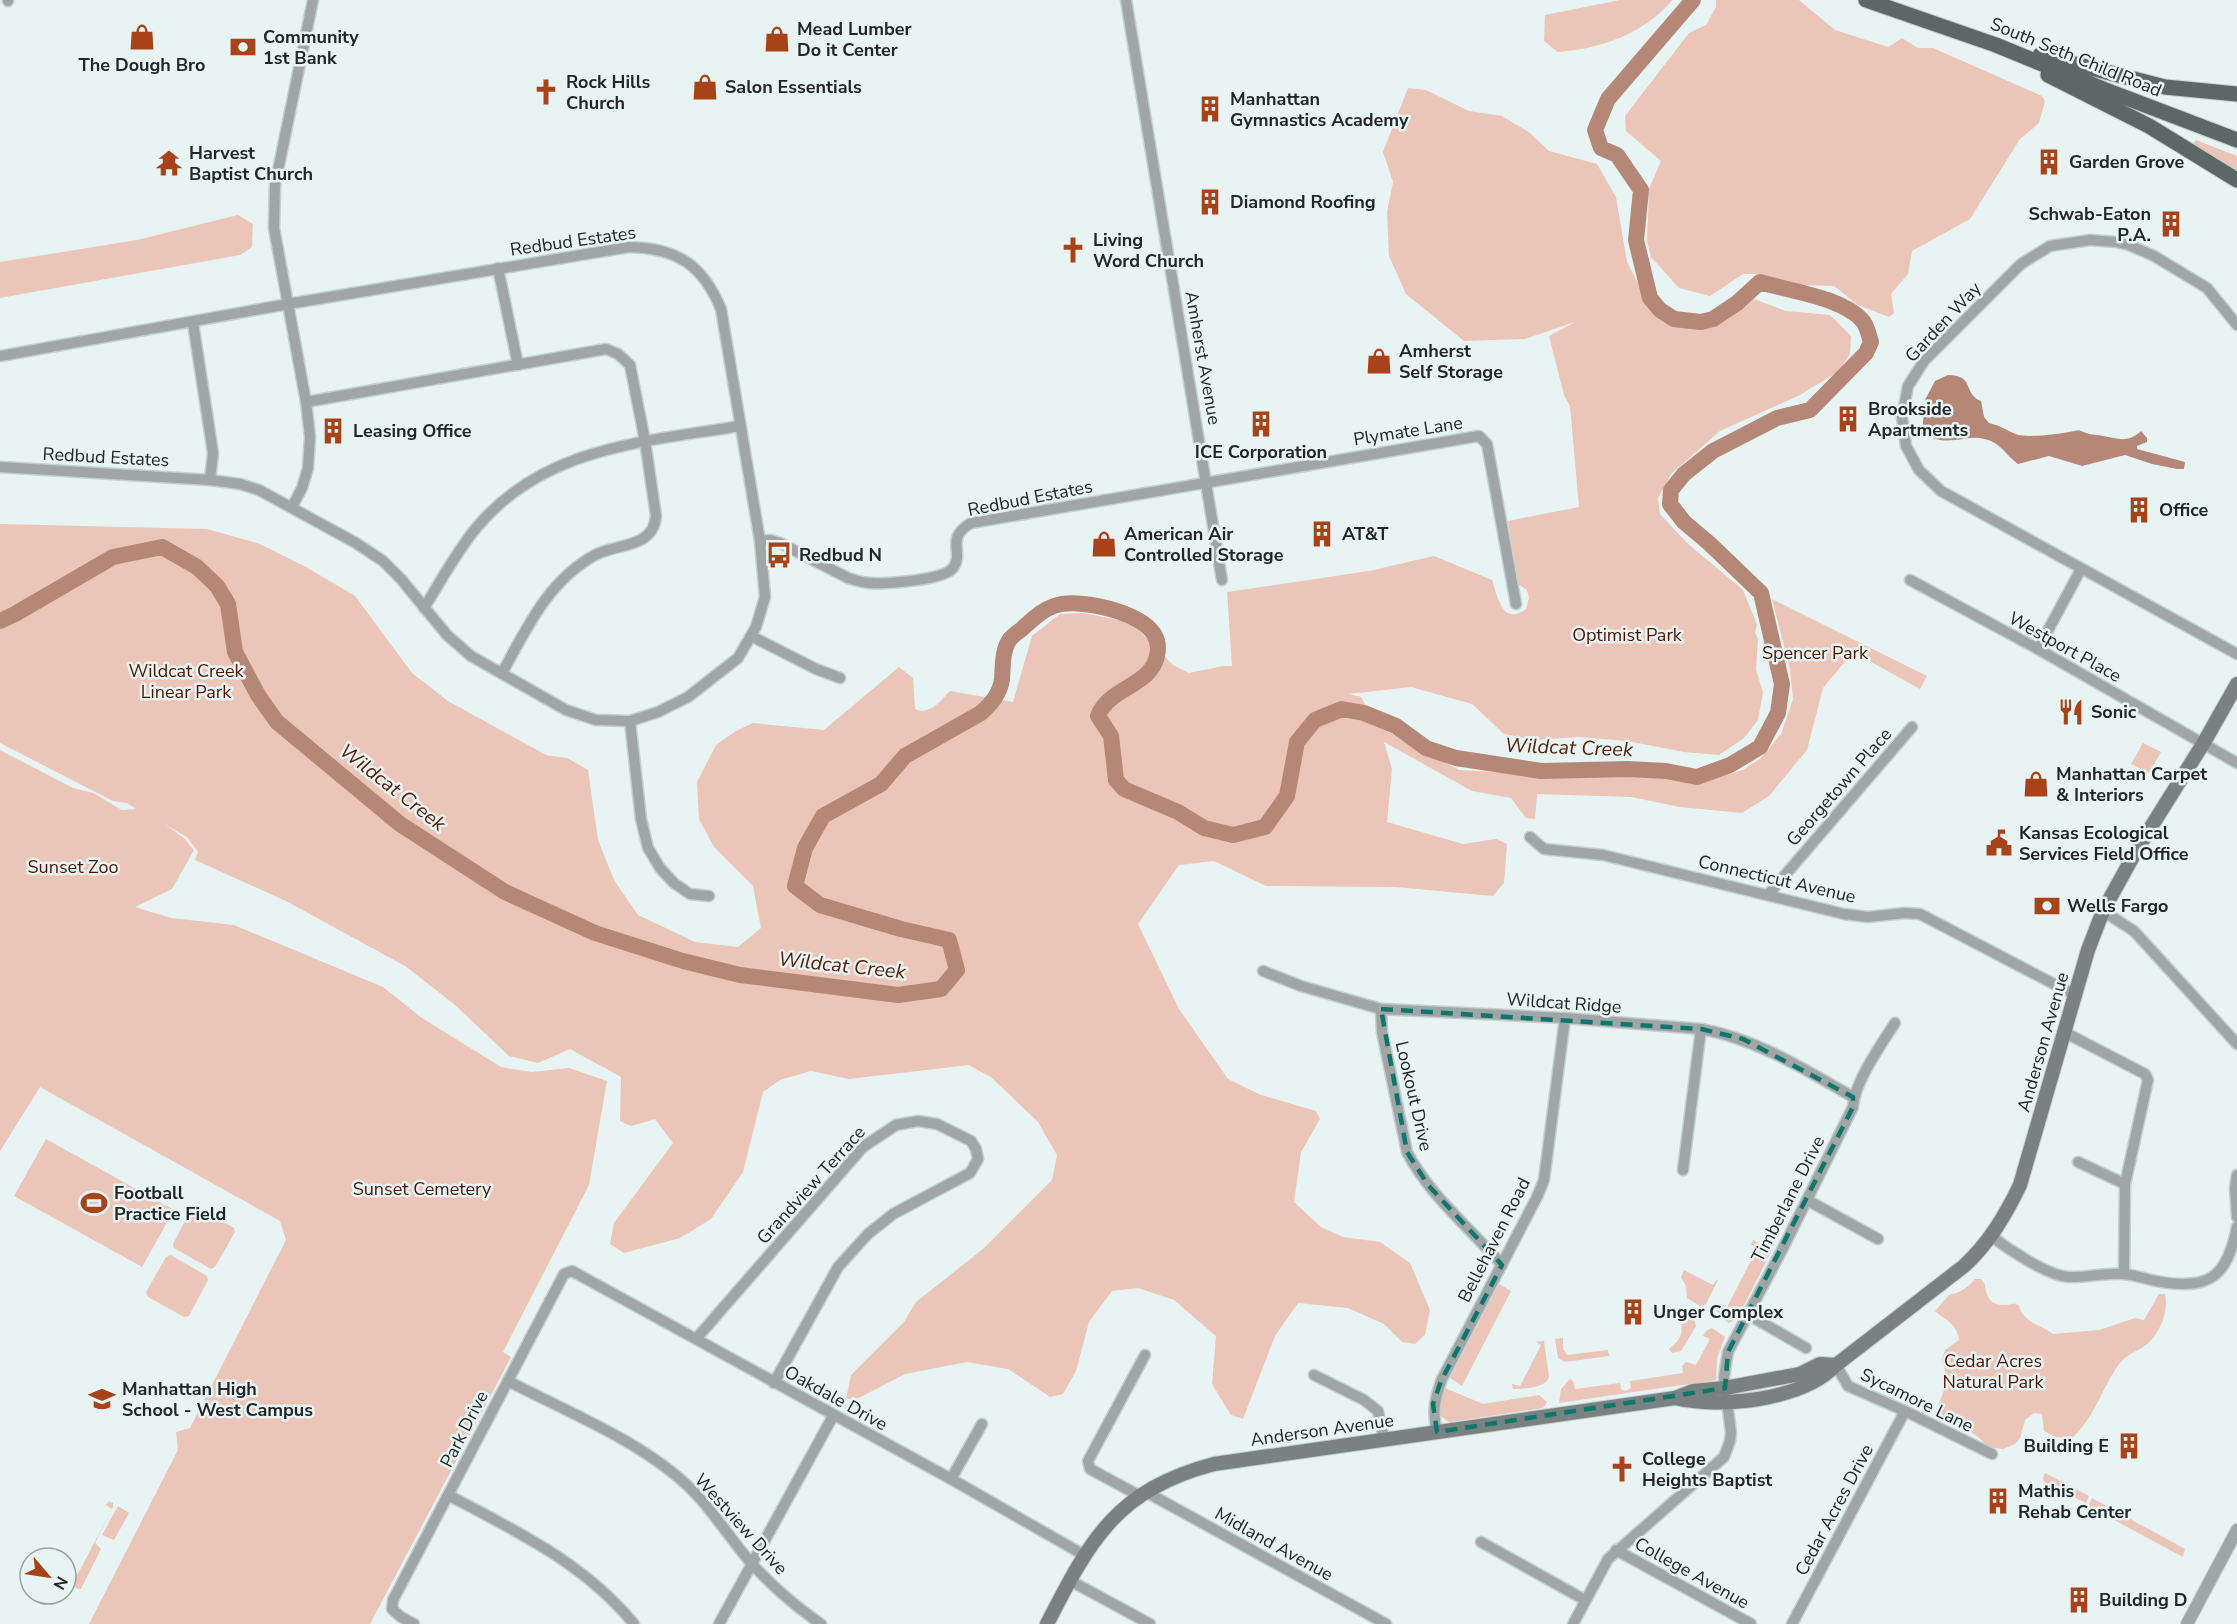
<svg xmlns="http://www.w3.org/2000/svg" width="2237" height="1624" font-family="'Nunito Sans',sans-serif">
<rect width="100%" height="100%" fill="#e8f4f4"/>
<g fill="#eac5b8">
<path d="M1620,0H1672C1645,34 1599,49 1558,52L1544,41L1545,15Z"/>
<path d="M1716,0H1799L1835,30L1888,47L1902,38L1918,48H1933L2042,96L2045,101L2039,123L2020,139L1970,219L1912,251L1908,274L1891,294L1894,313L1889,317L1858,305L1834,286L1798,285L1762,274H1743L1710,296L1679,288L1651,257L1647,241L1649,189L1661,161L1626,131L1625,116L1689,33L1706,25L1716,7Z"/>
<path d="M1408,88L1426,90L1469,111L1502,116L1530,133L1549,151L1597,164L1616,197L1627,262L1652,310L1675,325L1713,326L1754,299L1786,311L1830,315L1851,336L1850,354L1839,371L1800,395L1720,431L1671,474L1658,498L1660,514L1687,543L1743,590L1757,624L1755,633L1758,639L1756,670L1763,692L1758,720L1744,738L1719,755L1684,752L1627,741L1578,737L1535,740L1504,734L1472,704L1411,687L1349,694L1361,697L1376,725L1459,770L1519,773L1549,777L1611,775L1696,781L1718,777L1743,770L1761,758L1781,734L1793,699L1790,669L1772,599L1927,676L1920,689L1853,652L1823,688L1807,750L1769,796L1742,813L1680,807L1631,797L1537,794L1535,819L1526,818L1511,798L1472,791L1384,742L1392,769L1387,822L1463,844L1496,839L1507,844L1504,883L1493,896L1396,887L1266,886L1214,861L1179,865L1138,924L1179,1009L1228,1079L1261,1095L1316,1111L1320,1119L1301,1152L1294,1202L1321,1227L1343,1237L1380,1242L1410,1263L1430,1310L1425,1335L1415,1344L1402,1342L1384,1324L1348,1308L1298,1303L1275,1336L1243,1419L1231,1415L1212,1384L1216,1336L1174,1300L1138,1288L1112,1291L1089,1322L1076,1371L1063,1394L1050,1397L1008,1369L967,1362L905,1374L859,1398L846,1399L851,1375L904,1322L916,1302L983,1249L1052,1180L1057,1155L1038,1122L992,1078L969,1065L849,1079L811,1071L780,1080L763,1092L743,1172L711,1219L680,1238L624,1253L610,1244L614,1223L673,1143L655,1119L631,1126L620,1121L621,1077L570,1049L538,1063L509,1056L454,1004L405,966L286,901L195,860L198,852L187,837L164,824L184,838L194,850L172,889L135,907L171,918L234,925L383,987L422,1018L501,1067L532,1072L569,1068L607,1081L589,1185L503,1352L511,1357L370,1624H89L178,1450L176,1432L190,1428L286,1240L280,1221L40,1087L0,1151V750L73,788L93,793L122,810L136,809L127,803L113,801L0,743V524L207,529L260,544L306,567L355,596L412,673L448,701L546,755L567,758L588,770L598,840L614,880L638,915L695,942L738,947L761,928L753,886L714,847L699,819L697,782L716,745L736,731L753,723L824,730L899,667L913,678L915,709C930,716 940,701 950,691L1013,702L1032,636L1060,614L1084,613L1132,623L1173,665L1189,673L1223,666H1232L1227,592L1369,571L1434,556L1492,580C1498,598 1503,626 1526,609L1529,598L1527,590L1518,584L1508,521L1579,507L1570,406L1564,395L1549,336L1575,322L1525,339L1464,341L1406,294L1389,256L1387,212L1393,182L1383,152Z"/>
<path d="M2196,140L2237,156V174L2196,146L2193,143Z"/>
<path d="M238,215L253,224L252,247L240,255L0,298V262L137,240Z"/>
<path d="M2143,743L2161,752L2149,773L2131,764Z"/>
<path d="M46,1139L174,1210L142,1267L14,1196Z"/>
<path d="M197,1207L234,1228L235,1232L215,1267L211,1269L174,1248L173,1244L192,1208Z"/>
<path d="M1753,1240L1771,1249V1252L1737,1319L1729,1323L1719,1317L1717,1309L1722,1304L1727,1307L1757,1249L1751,1244Z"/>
<path d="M171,1255L207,1276L208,1280L189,1316L184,1317L148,1297L146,1292L166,1257Z"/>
<path d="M1684,1270L1713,1285L1716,1280H1718L1706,1304L1700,1306L1687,1298L1686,1286L1681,1277Z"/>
<path d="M1975,1279H1981L1985,1284C1986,1295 1989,1305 2003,1305C2011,1305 2012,1302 2019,1305C2022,1322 2041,1325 2053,1334L2099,1330L2135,1318L2144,1320L2159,1294H2165C2169,1312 2159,1337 2143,1347C2133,1353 2123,1357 2117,1367C2101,1391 2094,1418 2072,1438L2055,1437L2044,1431L2042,1414L2034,1413L2025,1420L2020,1438L2015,1444L2003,1449L1989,1447L1977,1436L1935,1412C1944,1391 1950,1383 1942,1360L1945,1350L1959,1340C1957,1323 1946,1321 1935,1311L1949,1295C1960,1293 1967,1288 1975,1279Z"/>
<path d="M1499,1284L1511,1291L1462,1386L1450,1378Z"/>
<path d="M1684,1313L1694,1318L1696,1326L1681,1351L1672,1353L1669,1349C1689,1334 1677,1329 1684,1313Z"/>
<path d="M1712,1328L1725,1337L1717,1358L1716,1380L1559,1403L1561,1389L1570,1379L1573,1381L1575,1389L1620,1383L1621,1389L1626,1391L1631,1388L1630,1381L1683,1373L1682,1366L1686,1362L1696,1365L1710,1339L1703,1336L1706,1331Z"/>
<path d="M1563,1338V1349L1567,1355L1608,1350L1609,1356L1565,1362L1558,1358L1555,1339Z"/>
<path d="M1544,1341L1549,1377C1545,1389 1524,1388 1513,1389L1512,1384L1520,1386L1541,1345L1536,1342Z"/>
<path d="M1445,1388L1483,1404L1539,1395L1547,1402L1543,1408L1450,1422C1434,1416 1440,1402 1443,1389Z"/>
<path d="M2045,1473L2089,1496L2086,1503L2044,1482L2043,1478Z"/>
<path d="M2092,1498L2185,1549L2183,1557L2088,1506Z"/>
<path d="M109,1501L113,1503V1507L95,1543L101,1549L81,1589H78L72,1585L112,1509L106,1505Z"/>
<path d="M118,1506L129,1513L114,1540L102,1535Z"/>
</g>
<path fill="#b58777" d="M1948,375C1976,376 1962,393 1981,401L1984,417L1989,423C1999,425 2006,430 2016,434C2027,439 2067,433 2079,430C2089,435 2092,434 2103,436C2119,439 2128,443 2141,431L2147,438V442L2137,446V449L2185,462L2184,469H2177L2152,464L2125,455L2082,466L2049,456L2018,464C2007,456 2001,444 1988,440C1964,432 1951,450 1922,433L1925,400L1935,381Z"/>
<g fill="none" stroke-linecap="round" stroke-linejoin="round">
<path stroke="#b58777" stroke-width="16" d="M0,621L15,614L113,557L162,547L197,567L217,586L228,604L235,652L258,695L277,722L400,824L505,892L595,933L683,961L740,975L898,995L941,989L957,970L949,940L901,929L820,905L795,886L805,848L823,816L881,784L905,756L981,713C991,704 1000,694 1002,679C1003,666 1002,650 1010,639C1013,635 1020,631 1024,627C1033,619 1042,610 1054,606C1075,598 1119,609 1138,620C1152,628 1161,639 1157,656C1151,686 1109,687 1098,716L1111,736L1116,780L1124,789L1178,812L1204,828L1233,835L1265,827L1287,796L1297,742L1315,720L1342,709L1364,713L1396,726L1426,748L1456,758L1541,771L1627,769L1666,771L1697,777L1730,765L1760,747L1778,713L1782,684L1761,593L1710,544L1684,522L1670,504L1671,490L1684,474L1713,451L1777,418L1810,410L1866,353L1871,342C1869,336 1867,325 1862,320C1841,297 1789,291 1760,282L1737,303L1713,319L1701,322L1674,319L1660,310L1650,298L1636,240L1641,190L1617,155L1601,148L1595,130L1608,99L1693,0"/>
<g stroke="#c4cfcf" stroke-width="13">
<g id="minor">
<path d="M8,0V1"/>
<path d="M1126,0L1222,580"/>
<path d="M498,268L518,365"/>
<path d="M193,323L213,453L210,480"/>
<path d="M2237,325L2207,288L2154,256L2129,245L2116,242L2090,240L2050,246L2021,264L1924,361L1908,386L1902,417L1906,446L1919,470L1941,491L2237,654"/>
<path d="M0,356L288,304L629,247C677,248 703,265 721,309L760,541L765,597L756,627L738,658L688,697L658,712L630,721L596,720L566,710L471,656L447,635L401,579L383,561L356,543L259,490L240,484L210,480L0,467"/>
<path d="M306,402L606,349L618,354L630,365L645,441L656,516C653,549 617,543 595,555C548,581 527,628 502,673"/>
<path d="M292,507L302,488L308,468L310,437L306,402L274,228L275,185L313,0"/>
<path d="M760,541L770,540L780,543L848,578C855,580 863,583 871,583C887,584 944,580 953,568C965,552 944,539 971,523L1479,436L1487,444L1516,604"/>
<path d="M1910,580L2038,649L2237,763"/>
<path d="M424,608C441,581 456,552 477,527C544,447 643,442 740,426"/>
<path d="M751,636L816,669L840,678"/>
<path d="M2038,649L2081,569"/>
<path d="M630,721L641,819L648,848L660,868L674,883L690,894L709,896"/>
<path d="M1530,837L1544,849L1603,855L1844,914L1868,917L1904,913L1920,914L2075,995"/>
<path d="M1768,895L1912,727"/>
<path d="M2103,911L2134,931L2237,1044"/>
<path d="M1263,971L1301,986L1381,1009L1565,1018L1701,1029C1757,1039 1804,1069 1853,1097"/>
<path d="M1381,1009L1382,1032L1407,1152C1429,1195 1470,1228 1502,1265"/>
<path d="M2064,1032L2145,1074L2148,1080L2125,1184L2124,1274"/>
<path d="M2078,1162L2125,1184"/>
<path d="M1683,1170L1701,1029"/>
<path d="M2237,1175L2235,1188L2237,1217"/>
<path d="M1807,1200L1878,1239"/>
<path d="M1991,1236C2008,1249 2048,1276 2069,1277C2087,1278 2106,1272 2124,1274C2135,1275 2146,1279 2156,1281C2208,1291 2227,1278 2237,1227"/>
<path d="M1747,1314L1806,1348"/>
<path d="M696,1339L863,1147L896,1125L918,1121L937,1124L971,1141L976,1149L978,1159L970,1173L893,1214L868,1234L838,1267L774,1383"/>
<path d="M1836,1365L1848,1386L1905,1411L1992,1454"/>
<path d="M1314,1375L1364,1400L1378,1411L1384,1439"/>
<path d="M508,1381C567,1412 644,1442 692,1490C714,1512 731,1540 752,1564C773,1587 795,1606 821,1624"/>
<path d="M1437,1432C1432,1412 1435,1400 1441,1381L1537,1197L1544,1180L1565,1018"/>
<path d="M951,1479L982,1424"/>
<path d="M1146,1492L1386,1624"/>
<path d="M448,1495C516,1531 584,1563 634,1624"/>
<path d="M1140,1496L1090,1469L1088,1461L1145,1355"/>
<path d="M1481,1542L1585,1600"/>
<path d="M1616,1550L1751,1624"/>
<path d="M1069,1580L1150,1624"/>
<path d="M414,1624L401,1617L392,1609L393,1600L564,1274L572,1271L951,1479L1084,1555"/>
<path d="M719,1624L833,1416"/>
<path d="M1573,1624L1608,1559L1724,1457L1730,1441L1731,1433L1724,1377L1728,1352L1782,1250L1853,1107C1854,1083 1882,1043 1895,1023"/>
<path d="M1792,1624L1905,1411"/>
</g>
</g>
<g stroke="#c4cfcf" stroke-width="14">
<path id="tertiary" d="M2187,1624L2237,1530"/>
</g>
<g stroke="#c4cfcf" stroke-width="16">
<g id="secondary">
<path d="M1675,1398C1720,1409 1803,1400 1836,1365L1964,1266C1989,1243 2005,1216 2020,1185L2088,950L2103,911L2136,851L2203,744L2237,684"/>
<path d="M1047,1624C1090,1540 1116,1490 1214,1464L1675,1398L1693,1391L1725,1388L1800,1374L1820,1364L1836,1365"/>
</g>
</g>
<g stroke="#c4cfcf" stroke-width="17">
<g id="primary">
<path d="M1866,0L1996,45L2103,89L2237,140"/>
<path d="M2040,55L2165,87L2237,94"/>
<path d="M2048,75L2149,126L2237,180"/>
</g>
</g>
<use href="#minor" stroke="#a0a5a5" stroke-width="10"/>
<use href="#tertiary" stroke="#a0a5a5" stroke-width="12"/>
<use href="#secondary" stroke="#7a8181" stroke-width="14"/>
<use href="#primary" stroke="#5e6767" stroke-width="15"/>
</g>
<path fill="none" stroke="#0f766e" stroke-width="4.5" stroke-dasharray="12 8" stroke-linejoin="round" d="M1381,1009L1701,1029L1743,1039L1853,1097V1107L1728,1352L1725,1388L1437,1432L1433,1404L1441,1381L1502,1265L1428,1185L1407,1152Z"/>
<defs>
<g id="shop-bare" transform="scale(2.07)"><path d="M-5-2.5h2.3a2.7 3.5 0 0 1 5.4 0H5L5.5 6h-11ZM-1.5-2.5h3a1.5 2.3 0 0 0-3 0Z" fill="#a84218" stroke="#e8f4f4" stroke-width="2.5" paint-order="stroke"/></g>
<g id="bank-bare" transform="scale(2.07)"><path d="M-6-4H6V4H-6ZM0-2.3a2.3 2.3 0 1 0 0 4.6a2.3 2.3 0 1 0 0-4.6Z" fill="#a84218" stroke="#e8f4f4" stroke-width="2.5" paint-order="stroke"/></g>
<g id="church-bare" transform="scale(2.07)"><path d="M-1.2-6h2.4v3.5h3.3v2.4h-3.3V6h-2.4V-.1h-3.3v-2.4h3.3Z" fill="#a84218" stroke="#e8f4f4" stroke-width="2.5" paint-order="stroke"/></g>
<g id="building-bare" transform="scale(2.07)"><path d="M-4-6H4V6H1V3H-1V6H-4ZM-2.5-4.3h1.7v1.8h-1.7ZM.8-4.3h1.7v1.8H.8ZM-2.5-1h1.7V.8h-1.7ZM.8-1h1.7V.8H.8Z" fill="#a84218" stroke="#e8f4f4" stroke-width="2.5" paint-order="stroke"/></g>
<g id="temple-bare" transform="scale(2.07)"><path d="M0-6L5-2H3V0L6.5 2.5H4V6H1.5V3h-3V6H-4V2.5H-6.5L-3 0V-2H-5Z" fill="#a84218" stroke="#e8f4f4" stroke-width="2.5" paint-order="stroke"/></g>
<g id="bus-bare" transform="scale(2.07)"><path d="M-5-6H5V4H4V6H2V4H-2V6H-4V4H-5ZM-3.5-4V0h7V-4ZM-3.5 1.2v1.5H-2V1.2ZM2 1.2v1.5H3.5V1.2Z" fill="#a84218" stroke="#e8f4f4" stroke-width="2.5" paint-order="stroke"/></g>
<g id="restaurant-bare" transform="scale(2.07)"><path d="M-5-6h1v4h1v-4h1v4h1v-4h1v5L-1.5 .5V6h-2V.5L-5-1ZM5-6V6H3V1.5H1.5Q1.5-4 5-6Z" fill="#a84218" stroke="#e8f4f4" stroke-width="2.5" paint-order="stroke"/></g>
<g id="civic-bare" transform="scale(2.07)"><path d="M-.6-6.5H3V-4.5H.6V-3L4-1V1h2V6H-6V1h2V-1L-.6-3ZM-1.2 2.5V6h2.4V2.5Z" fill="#a84218" stroke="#e8f4f4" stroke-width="2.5" paint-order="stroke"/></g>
<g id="stadium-bare" transform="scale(2.07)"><path d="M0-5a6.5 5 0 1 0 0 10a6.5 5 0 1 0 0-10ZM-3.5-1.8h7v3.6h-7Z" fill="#a84218" stroke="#e8f4f4" stroke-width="2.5" paint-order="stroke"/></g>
<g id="school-bare" transform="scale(2.07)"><path d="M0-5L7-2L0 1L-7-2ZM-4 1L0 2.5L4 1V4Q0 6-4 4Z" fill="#a84218" stroke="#e8f4f4" stroke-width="2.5" paint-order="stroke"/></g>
</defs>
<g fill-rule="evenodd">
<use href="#shop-bare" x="142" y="37"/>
<use href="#shop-bare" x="777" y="39"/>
<use href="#bank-bare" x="243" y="47"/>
<use href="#shop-bare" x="705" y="87"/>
<use href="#church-bare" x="546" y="92"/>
<use href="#building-bare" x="1210" y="109"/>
<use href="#building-bare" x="2049" y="162"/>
<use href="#temple-bare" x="169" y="163"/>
<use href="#building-bare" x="1210" y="202"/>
<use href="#building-bare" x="2171" y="224"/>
<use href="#church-bare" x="1073" y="250"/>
<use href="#shop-bare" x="1379" y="361"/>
<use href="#building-bare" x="1848" y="419"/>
<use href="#building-bare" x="1261" y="424"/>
<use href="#building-bare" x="333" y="431"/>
<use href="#building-bare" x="2139" y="510"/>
<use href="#building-bare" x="1322" y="534"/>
<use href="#shop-bare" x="1104" y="544"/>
<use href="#bus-bare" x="779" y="555"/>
<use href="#restaurant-bare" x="2071" y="712"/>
<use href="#shop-bare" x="2036" y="784"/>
<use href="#civic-bare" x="1999" y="843"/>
<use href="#bank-bare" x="2047" y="906"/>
<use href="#stadium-bare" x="94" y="1203"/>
<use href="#building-bare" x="1633" y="1312"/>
<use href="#school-bare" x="102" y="1399"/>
<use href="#building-bare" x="2129" y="1446"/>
<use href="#church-bare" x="1622" y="1469"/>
<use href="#building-bare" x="1998" y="1501"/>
<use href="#building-bare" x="2079" y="1600"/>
</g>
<g text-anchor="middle" stroke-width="5" stroke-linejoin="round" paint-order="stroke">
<g font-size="18" font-weight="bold" fill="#222626" stroke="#e8f4f4" text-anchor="start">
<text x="797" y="35">Mead Lumber<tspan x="797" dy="21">Do it Center</tspan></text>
<text x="263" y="43">Community<tspan x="263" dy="21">1st Bank</tspan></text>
<text x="142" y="71" text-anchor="middle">The Dough Bro</text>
<text x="566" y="88">Rock Hills<tspan x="566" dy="21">Church</tspan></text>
<text x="725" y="93">Salon Essentials</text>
<text x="1230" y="105">Manhattan<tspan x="1230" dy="21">Gymnastics Academy</tspan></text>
<text x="189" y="159">Harvest<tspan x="189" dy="21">Baptist Church</tspan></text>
<text x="2069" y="168">Garden Grove</text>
<text x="1230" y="208">Diamond Roofing</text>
<text x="2151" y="220" text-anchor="end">Schwab-Eaton<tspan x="2151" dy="21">P.A.</tspan></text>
<text x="1093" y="246">Living<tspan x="1093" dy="21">Word Church</tspan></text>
<text x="1399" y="357">Amherst<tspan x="1399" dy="21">Self Storage</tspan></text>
<text x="1868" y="415">Brookside<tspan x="1868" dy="21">Apartments</tspan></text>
<text x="353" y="437">Leasing Office</text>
<text x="1261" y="458" text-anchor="middle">ICE Corporation</text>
<text x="2159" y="516">Office</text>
<text x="1124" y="540">American Air<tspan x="1124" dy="21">Controlled Storage</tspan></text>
<text x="1342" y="540">AT&amp;T</text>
<text x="799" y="561">Redbud N</text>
<text x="2091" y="718">Sonic</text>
<text x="2056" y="780">Manhattan Carpet<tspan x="2056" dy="21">&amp; Interiors</tspan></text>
<text x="2019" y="839">Kansas Ecological<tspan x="2019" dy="21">Services Field Office</tspan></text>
<text x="2067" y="912">Wells Fargo</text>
<text x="114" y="1199">Football<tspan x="114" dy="21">Practice Field</tspan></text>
<text x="1653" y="1318">Unger Complex</text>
<text x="122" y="1395">Manhattan High<tspan x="122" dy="21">School - West Campus</tspan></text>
<text x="2109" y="1452" text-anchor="end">Building E</text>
<text x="1642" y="1465">College<tspan x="1642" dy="21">Heights Baptist</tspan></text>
<text x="2018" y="1497">Mathis<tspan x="2018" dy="21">Rehab Center</tspan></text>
<text x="2099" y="1606">Building D</text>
</g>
<g font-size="18" fill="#222626" stroke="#e8f4f4">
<text transform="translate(2076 57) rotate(22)" y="6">South Seth Child Road</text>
<text transform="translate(573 241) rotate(-8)" y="6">Redbud Estates</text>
<text transform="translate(1943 322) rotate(-47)" y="6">Garden Way</text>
<text transform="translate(1203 358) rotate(80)" y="6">Amherst Avenue</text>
<text transform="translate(1408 431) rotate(-9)" y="6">Plymate Lane</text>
<text transform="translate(106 457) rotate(3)" y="6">Redbud Estates</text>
<text transform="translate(1030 498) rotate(-11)" y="6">Redbud Estates</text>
<text transform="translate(2065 647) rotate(29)" y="6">Westport Place</text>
<text transform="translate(1839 787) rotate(-49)" y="6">Georgetown Place</text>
<text transform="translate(1777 879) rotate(13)" y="6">Connecticut Avenue</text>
<text transform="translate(1564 1003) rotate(4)" y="6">Wildcat Ridge</text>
<text transform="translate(2043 1042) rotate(-74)" y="6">Anderson Avenue</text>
<text transform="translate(1414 1096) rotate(77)" y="6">Lookout Drive</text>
<text transform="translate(811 1185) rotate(-48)" y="6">Grandview Terrace</text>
<text transform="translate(1788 1199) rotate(-63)" y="6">Timberlane Drive</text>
<text transform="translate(1494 1240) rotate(-63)" y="6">Bellehaven Road</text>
<text transform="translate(836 1398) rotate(29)" y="6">Oakdale Drive</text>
<text transform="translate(1917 1400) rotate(26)" y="6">Sycamore Lane</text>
<text transform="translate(464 1429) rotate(-63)" y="6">Park Drive</text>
<text transform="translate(1322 1430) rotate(-8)" y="6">Anderson Avenue</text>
<text transform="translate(1834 1510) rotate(-62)" y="6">Cedar Acres Drive</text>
<text transform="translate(741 1524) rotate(48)" y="6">Westview Drive</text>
<text transform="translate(1274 1544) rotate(29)" y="6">Midland Avenue</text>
<text transform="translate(1692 1573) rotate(29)" y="6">College Avenue</text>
</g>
<g font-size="18" fill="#4c1400" stroke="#e8f4f4">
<text x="1627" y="641">Optimist Park</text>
<text x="1815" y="659">Spencer Park</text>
<text x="186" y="677">Wildcat Creek<tspan x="186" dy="21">Linear Park</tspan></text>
<text x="73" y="873">Sunset Zoo</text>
<text x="422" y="1195">Sunset Cemetery</text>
<text x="1993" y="1367">Cedar Acres<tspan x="1993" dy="21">Natural Park</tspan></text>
</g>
<g font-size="20" font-style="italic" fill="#592008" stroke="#e8f4f4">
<text transform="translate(1569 747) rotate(2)" y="7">Wildcat Creek</text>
<text transform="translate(393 787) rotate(38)" y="7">Wildcat Creek</text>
<text transform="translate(842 965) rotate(6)" y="7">Wildcat Creek</text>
</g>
</g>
<g transform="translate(48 1576) rotate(119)"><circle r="28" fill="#e8f4f4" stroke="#99a2a2" stroke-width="1.5"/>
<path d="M0-4.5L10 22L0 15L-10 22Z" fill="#a84218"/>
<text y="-9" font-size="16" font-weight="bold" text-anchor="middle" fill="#222626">N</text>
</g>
</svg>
